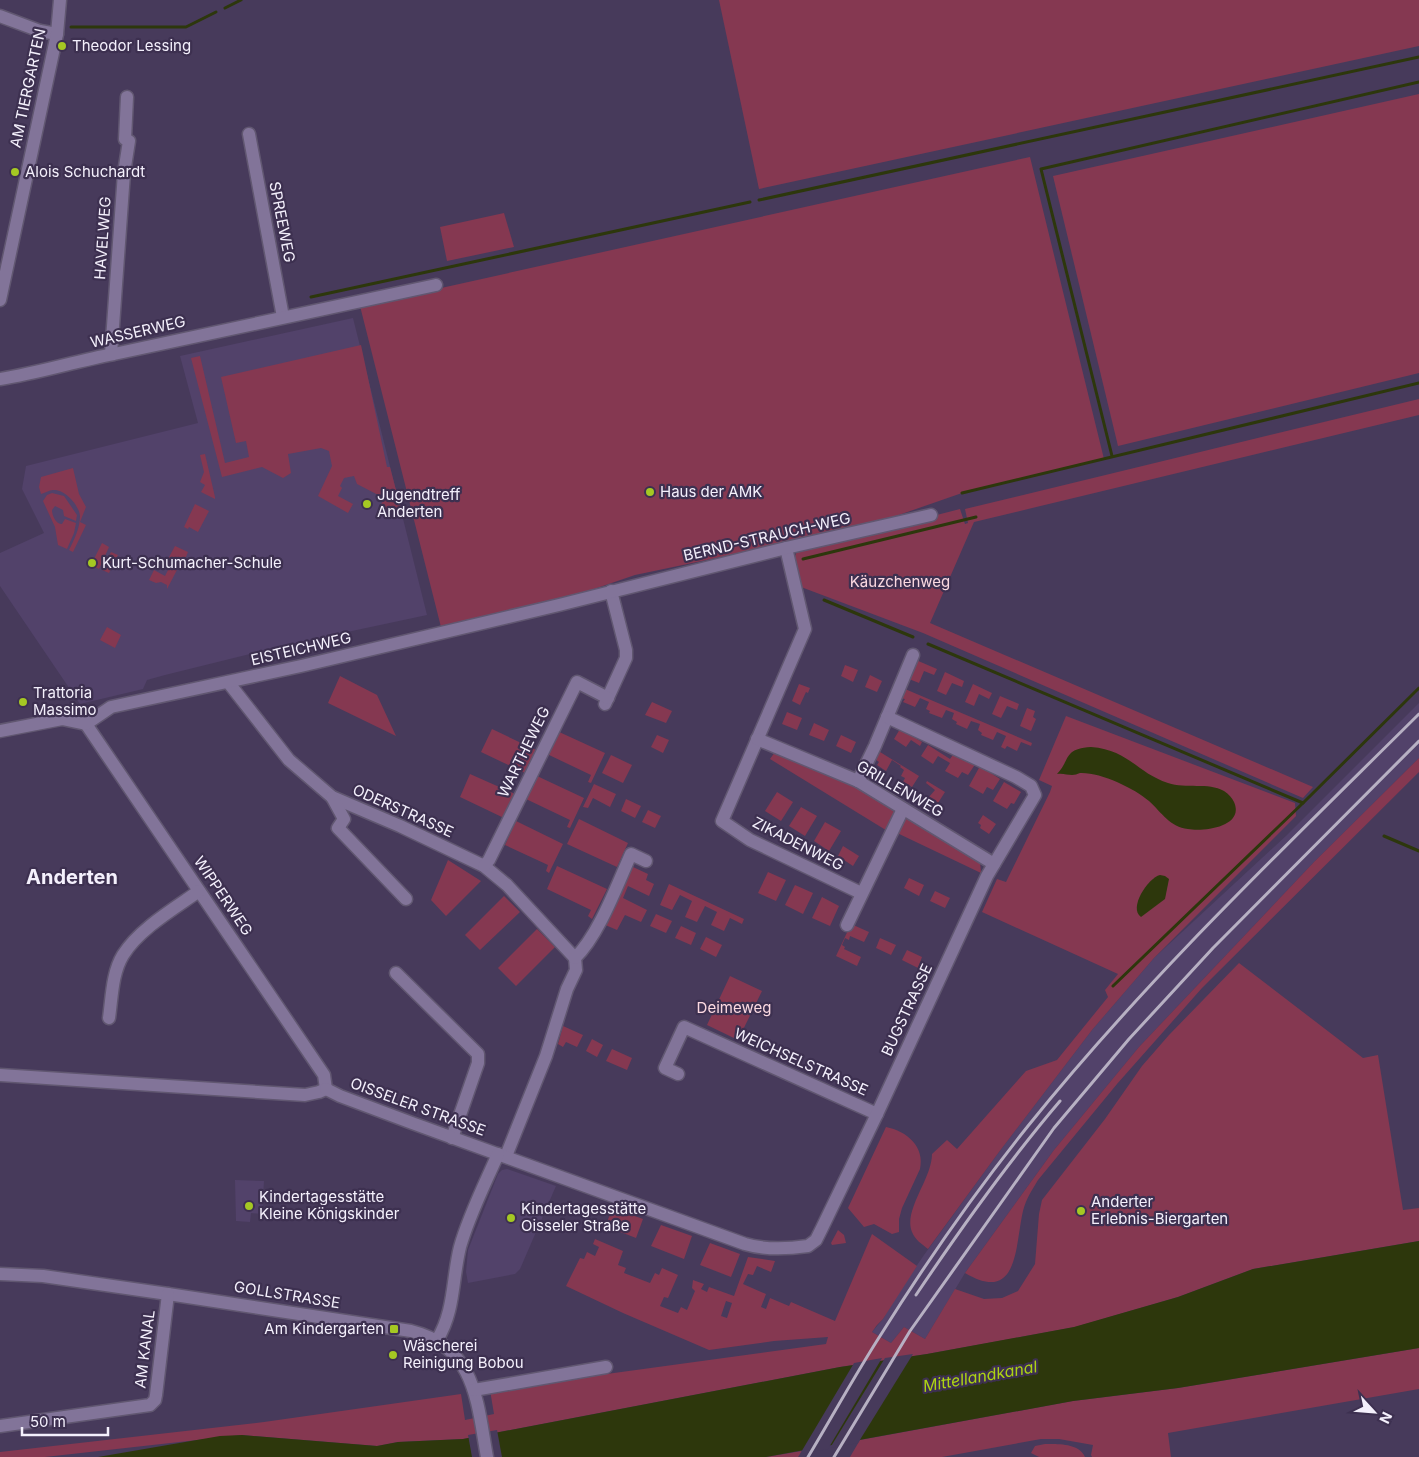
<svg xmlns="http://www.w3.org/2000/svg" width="1419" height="1457" font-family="Inter,sans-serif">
<rect width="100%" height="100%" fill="#473a5b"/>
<g fill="#52426a">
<path d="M353,318L427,615L291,644L165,675L147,680L143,689L80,704L0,586V553L44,533L22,489L26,466L198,423L180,356Z"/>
<path d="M1419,703V758L1314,862L1139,1047L1054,1150L965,1273L925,1339L904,1327L891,1343L872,1332L883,1319L898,1293L924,1255L999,1152L1092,1030L1154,958L1287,835Z"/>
<path d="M507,1169L556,1186L520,1269L515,1274L468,1283L466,1272L468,1250L498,1174L502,1170Z"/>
<path d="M235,1180L264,1181L262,1214L251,1213L250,1222L236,1221Z"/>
</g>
<g fill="#853851" fill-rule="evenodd">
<path d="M719,0H1419V46L759,189Z"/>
<path d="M1419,94V373L1118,446L1053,176Z"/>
<path d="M1030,157L1104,459L962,493L893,517L778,545L635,575L559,601L442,631L360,306Z"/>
<path d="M504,213L514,247L447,261L440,227Z"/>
<path d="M361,345L387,467H390L401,509L376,515L384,498L357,484L354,476L344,478L340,486L342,488L338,496L353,504L348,513L318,496L332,466L329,451L321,448L288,454L291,473L283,478L262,467L222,477L191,358L200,356L225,463L249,457L246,441L236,443L221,377Z"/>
<path d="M1419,399V415L974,522L930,623L1313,787L1303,798L923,633L801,587L794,559L797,551L960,509L965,524L968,523L965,509Z"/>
<path d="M205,454L215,497V499L201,492L205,485L200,482L204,472L200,455Z"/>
<path d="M73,468L79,494L86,507L80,522L86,525L73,552L69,550C74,540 80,528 80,516C79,505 65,489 53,490C49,490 45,493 41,494L39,487L41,477Z"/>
<path d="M52,493L64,496L77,515L76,521L64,516L63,510L55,506L52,510C52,516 56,524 62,524L65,519L76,523L74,533L67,549L58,545L55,527L43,501L47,495Z"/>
<path d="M195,504L209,511L198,532L189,527L188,529L184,527Z"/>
<path d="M102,543L109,547L99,569L91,565Z"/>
<path d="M175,546L188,552L182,566L168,559Z"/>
<path d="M111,552L118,555L109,573L102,570Z"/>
<path d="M164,559L178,568L167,589V585L161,582L156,583L149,580L154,570L165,576L170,566L162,562Z"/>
<path d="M107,627L121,635L115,648L100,640Z"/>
<path d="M916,660L937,669L934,675L924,671L919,683L909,679L905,689L1032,743L1031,746L1021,742L1017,751L1007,746L1005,749L1001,747L1006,736L997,732L993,740L981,735L982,733L978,730L980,724L971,721L967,729L956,724L957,722L952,719L954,713L946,710L942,718L929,713L930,711L926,709L929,702L920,698L915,707L903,702L905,699L900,698Z"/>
<path d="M845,665L858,670L853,682L841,676Z"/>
<path d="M945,672L964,681L962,687L952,683L946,695L937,691Z"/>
<path d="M870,675L882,681L877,692L865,687Z"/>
<path d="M340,676L377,695L396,736L328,703Z"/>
<path d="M799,684L810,688L808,693L806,692L800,705L792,701Z"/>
<path d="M973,684L992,693L989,699L979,694L974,706L965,702Z"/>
<path d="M1000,696L1019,704L1017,710L1007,706L1001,718L992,714Z"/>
<path d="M652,702L672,711L666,723L645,715Z"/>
<path d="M1027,708L1035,711L1033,717L1036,719L1031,731L1020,726Z"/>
<path d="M787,712L802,718L797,730L782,724Z"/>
<path d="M1066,716L1295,803L1296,816L1154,958L1092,1030L999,1152L928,1249C922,1244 915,1240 912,1232C903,1210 932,1179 932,1154L947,1140L957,1149L1026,1071L1057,1060L1108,997L1105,990L1118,974L982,912L997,879L1006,882L1050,792L1052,786L1039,780Z"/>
<path d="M814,723L829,730L824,741L809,735Z"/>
<path d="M492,729L536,750L525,773L481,752Z"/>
<path d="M900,729L922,742L920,746L911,740L906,747L894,739Z"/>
<path d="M557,731L605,753L591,783L588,782L591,775L547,754Z"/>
<path d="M657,735L669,740L663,753L651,747Z"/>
<path d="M841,735L856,742L851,753L836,746Z"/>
<path d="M928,745L950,759L955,752L976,763L968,775L962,772L958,778L945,771L950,763L938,756L933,764L921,756Z"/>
<path d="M775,752L860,788L893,809L896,817L889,832L770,759Z"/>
<path d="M880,752L919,776L912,787L903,782L905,778L901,776L904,770L900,767L901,766L892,760L886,771L877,765L879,762L875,759Z"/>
<path d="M611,755L632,765L623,783L602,773Z"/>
<path d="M1419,758V772L1202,988L1117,1084L1038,1180C1032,1190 1026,1199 1023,1211C1015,1245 1019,1305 965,1273L1054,1150L1139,1047L1314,862Z"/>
<path d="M980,766L1000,779L993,790L987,787L983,794L969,786Z"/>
<path d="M470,774L515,794L504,818L460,797Z"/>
<path d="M537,776L584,798L570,828L567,827L570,820L526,799Z"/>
<path d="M927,781L945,792L938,803L929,797L935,790L926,783Z"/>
<path d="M1004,782L1021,792L1014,804L1011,803L1007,809L993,801Z"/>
<path d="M594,784L616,794L610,807L593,798L588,808L583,807Z"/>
<path d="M777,792L793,802L781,821L765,811Z"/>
<path d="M626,799L641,806L635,818L621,811Z"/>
<path d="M801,807L817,816L805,836L789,826Z"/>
<path d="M648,810L661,816L655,828L642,822Z"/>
<path d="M983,815L996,824L989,834L980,828L981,825L978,823Z"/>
<path d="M908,818L980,862L981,873L895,832L900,820Z"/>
<path d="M579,819L628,843L617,867L567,844Z"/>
<path d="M516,821L563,844L549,873L546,871L548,865L505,845Z"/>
<path d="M825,822L841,831L829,851L814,841Z"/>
<path d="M843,846L859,856L853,866L838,856Z"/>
<path d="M448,860L481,881L446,916L431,900Z"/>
<path d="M557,866L607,889L592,919L588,916L591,910L547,889Z"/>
<path d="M633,867L648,874L646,880L654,884L649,896L628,886L623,898L647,910L641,922L625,915L617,930L603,924L628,869Z"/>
<path d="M768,872L786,880L776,901L758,893Z"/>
<path d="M909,878L924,885L919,896L904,888Z"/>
<path d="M669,884L744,919L742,924L730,918L724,931L711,925L717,912L705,906L697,922L685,917L692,901L680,895L672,910L660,905Z"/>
<path d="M795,885L813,893L803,914L785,905Z"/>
<path d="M935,891L950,898L945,908L930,901Z"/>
<path d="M504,896L520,912L480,950L465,935Z"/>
<path d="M822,897L839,906L830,926L812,918Z"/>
<path d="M656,914L672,921L666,933L650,926Z"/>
<path d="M851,924L869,932L864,942L850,936L849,940L845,938L842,945L845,947L844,949L861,957L857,966L836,956Z"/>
<path d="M681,926L696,933L691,945L675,938Z"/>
<path d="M537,929L555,947L516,986L498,968Z"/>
<path d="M706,937L722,945L716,957L700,949Z"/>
<path d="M880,938L896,945L891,955L876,948Z"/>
<path d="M907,950L922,957L918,968L902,960Z"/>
<path d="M1239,963L1363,1058L1378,1055L1403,1210L1419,1208V1241L1253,1269L1178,1297L1075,1327L927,1354L840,1367L463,1439L398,1442L377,1446L242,1435L45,1457H0V1452L264,1422L461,1394L465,1420L494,1414L490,1390L826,1344L828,1337L774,1341L709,1350L623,1313L566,1286L580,1258L584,1259L587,1252L595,1256L599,1247L593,1244L595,1239L623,1251L618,1265L626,1268L624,1273L650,1283L655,1273L659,1275L662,1268L678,1275L668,1298L664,1297L660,1306L678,1313L681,1307L687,1310L695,1291L692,1288L693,1280L704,1284L701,1289L707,1292L709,1287L734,1296L748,1257L775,1261L771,1272L757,1266L753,1275L748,1274L743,1284L766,1294L761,1307L766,1309L770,1298L789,1306L791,1302L835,1321L872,1234L917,1266L883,1319L877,1325L872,1332L891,1343L904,1327L925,1339L955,1289L984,1299L1002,1298L1018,1291L1035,1264L1039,1214L1042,1200L1105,1119L1142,1066L1169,1035ZM726,1301L732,1303L727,1318L721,1316Z"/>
<path d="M730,976L762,991L738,1040L707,1025Z"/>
<path d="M563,1026L583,1035L577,1047L566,1042L563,1047L558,1044Z"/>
<path d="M592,1039L603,1045L597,1057L586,1051Z"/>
<path d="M612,1049L632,1058L627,1070L606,1061Z"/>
<path d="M886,1127C907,1131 925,1147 920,1169L902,1208L899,1219V1232L892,1234L874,1224L864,1227L848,1208Z"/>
<path d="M613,1208L643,1219L636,1238L605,1226Z"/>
<path d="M661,1225L692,1236L684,1259L651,1246Z"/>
<path d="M838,1230L844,1235L846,1243L832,1245L831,1243Z"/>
<path d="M710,1243L740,1254L731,1277L700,1265Z"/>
<path d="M1419,1348V1389L1168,1433L1171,1457H1092L1091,1455L1093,1445L1059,1439H1041L942,1457H850L860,1440L1073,1401L1178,1388Z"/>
<path d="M1045,1444C1058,1444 1079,1443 1085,1457H1039L1031,1453L1035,1446Z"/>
<path d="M802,1451L798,1457H766Z"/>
</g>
<g fill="#2d370c">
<path d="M1091,747C1129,750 1137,773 1168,783C1186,789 1208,782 1224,791C1229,794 1232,798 1234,802C1245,827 1203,832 1188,829C1170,827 1162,813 1149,801C1134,788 1100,772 1080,773C1077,774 1075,775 1072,775C1067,775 1063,773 1057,774C1071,759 1063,749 1091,747Z"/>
<path d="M1160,875L1165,876L1169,879L1165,899L1141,917C1128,908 1148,878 1160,875Z"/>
<path d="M1419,1241V1348L1178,1388L1073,1401L766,1457H98L220,1436L242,1435L377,1446L398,1442L463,1439L840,1367L927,1354L1074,1327L1178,1297L1253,1269Z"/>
</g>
<g fill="#473a5b">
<path d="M913,1354L858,1443L830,1448L885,1358Z"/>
<path d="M882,1358L828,1449L800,1454L854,1363Z"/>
<path d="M497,1430L502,1457H472L468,1435Z"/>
</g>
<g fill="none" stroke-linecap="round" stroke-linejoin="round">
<g stroke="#2d370c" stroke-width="3">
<path d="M225,8L241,0"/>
<path d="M71,27H186L216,12"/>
<path d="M759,200L1419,57"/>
<path d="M311,297L750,202"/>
<path d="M1112,456L1041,169L1419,82"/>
<path d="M962,493L1419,383"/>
<path d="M803,559L976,517"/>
<path d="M824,600L913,637"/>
<path d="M928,644L1303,803"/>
<path d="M1384,836L1419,851"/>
<path d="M1113,986L1303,803L1419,688"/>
</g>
<g stroke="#615771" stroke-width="15">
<g id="minor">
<path d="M0,16L40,31L57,34"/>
<path d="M249,134L283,317"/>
<path d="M0,300L57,34L60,0"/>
<path d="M111,354L124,173L129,141L125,139L127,97"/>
<path d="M0,379C39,373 76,361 114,354C222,331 329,308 436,285"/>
<path d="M786,548L805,629L722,821L750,840L861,893"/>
<path d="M228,682L289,760L332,797L400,826L484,866L507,885L575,958L576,970L567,989L546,1056L506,1156"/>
<path d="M605,704L626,658V650L611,591"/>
<path d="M86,724L324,1075L326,1089"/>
<path d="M0,731L62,719L86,724L111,707L301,666L559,605L786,548L931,515"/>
<path d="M757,739L858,781L994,864"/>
<path d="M858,781L875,746L913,655"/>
<path d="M332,797L344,819L338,828L406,899"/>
<path d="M484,866L489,860L577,682L608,698"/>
<path d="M847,925L903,809"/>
<path d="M575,958C599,935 617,885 631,854L646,861"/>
<path d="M396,973L478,1054V1063L452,1138"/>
<path d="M109,1018C112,997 112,973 123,955C139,929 175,908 199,891"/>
<path d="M678,1074L665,1068L684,1027L877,1114"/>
<path d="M0,1075L305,1095L319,1092L326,1089"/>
<path d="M326,1089L340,1096L412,1123L745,1244C765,1250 787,1249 808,1246L816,1240L822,1228L877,1114L987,876L1035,795L1031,786L1016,777L887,717"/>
<path d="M0,1274L43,1276L168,1294L411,1331C476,1347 477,1402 487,1457"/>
<path d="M437,1340C455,1311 452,1279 460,1247C469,1215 485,1184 498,1154"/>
<path d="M474,1390L606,1367"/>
<path d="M0,1426L150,1405L155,1400L156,1395L168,1294"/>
</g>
</g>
<use href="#minor" stroke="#827499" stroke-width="12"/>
<g stroke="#b7b0c3" stroke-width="3">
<path d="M916,1295C961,1228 1008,1162 1060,1101"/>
<path d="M808,1457C832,1417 855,1375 880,1336C925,1264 975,1192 1028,1126C1147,978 1285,847 1419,714"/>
<path d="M834,1457L910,1331L1054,1128L1129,1039L1213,948L1419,741"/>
</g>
</g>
<g fill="#a5c823" stroke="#3d3050" stroke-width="2">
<circle cx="62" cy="46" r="5"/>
<circle cx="15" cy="172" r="5"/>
<circle cx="650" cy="492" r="5"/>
<circle cx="367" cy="504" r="5"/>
<circle cx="92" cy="563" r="5"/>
<circle cx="23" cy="702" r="5"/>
<circle cx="249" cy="1206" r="5"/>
<circle cx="1081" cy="1211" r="5"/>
<circle cx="511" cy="1218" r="5"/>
<rect x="389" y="1324" width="10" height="10" rx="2.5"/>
<circle cx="393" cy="1355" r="5"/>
</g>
<g text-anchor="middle" stroke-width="4.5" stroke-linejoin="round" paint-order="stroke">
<g font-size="15" fill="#f4f0fc" stroke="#3d3050" text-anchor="start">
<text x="72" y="51">Theodor Lessing</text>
<text x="25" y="177">Alois Schuchardt</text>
<text x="660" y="497">Haus der AMK</text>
<text x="377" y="500">Jugendtreff<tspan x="377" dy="17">Anderten</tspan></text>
<text x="102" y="568">Kurt-Schumacher-Schule</text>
<text x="33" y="698">Trattoria<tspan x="33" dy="17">Massimo</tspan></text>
<text x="259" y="1202">Kindertagesstätte<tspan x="259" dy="17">Kleine Königskinder</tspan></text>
<text x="1091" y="1207">Anderter<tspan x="1091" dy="17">Erlebnis-Biergarten</tspan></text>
<text x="521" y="1214">Kindertagesstätte<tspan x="521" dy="17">Oisseler Straße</tspan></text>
<text x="384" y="1334" text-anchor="end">Am Kindergarten</text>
<text x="403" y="1351">Wäscherei<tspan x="403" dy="17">Reinigung Bobou</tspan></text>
</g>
<g font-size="15" fill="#f4f0fc" stroke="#3d3050">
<text transform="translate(28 88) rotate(-78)" y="5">AM TIERGARTEN</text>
<text transform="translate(282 222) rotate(79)" y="5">SPREEWEG</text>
<text transform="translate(103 238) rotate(-86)" y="5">HAVELWEG</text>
<text transform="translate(138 332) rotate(-13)" y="5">WASSERWEG</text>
<text transform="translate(767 537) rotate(-13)" y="5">BERND-STRAUCH-WEG</text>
<text transform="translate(301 649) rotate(-13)" y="5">EISTEICHWEG</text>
<text transform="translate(524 752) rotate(-64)" y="5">WARTHEWEG</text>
<text transform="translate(900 789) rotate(30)" y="5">GRILLENWEG</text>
<text transform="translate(403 811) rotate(24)" y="5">ODERSTRASSE</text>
<text transform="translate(798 844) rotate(27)" y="5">ZIKADENWEG</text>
<text transform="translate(223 896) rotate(56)" y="5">WIPPERWEG</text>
<text transform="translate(907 1010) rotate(-65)" y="5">BUGSTRASSE</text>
<text transform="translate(801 1062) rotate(24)" y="5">WEICHSELSTRASSE</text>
<text transform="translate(418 1107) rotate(20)" y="5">OISSELER STRASSE</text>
<text transform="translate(287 1295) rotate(9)" y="5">GOLLSTRASSE</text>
<text transform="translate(145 1349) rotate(-83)" y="5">AM KANAL</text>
</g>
<g font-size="15" fill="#fbd9e1" stroke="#3d3050">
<text x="900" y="587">Käuzchenweg</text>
<text x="734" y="1013">Deimeweg</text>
</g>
<g font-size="16" font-style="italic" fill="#aed412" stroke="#3d3050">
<text transform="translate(980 1376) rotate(-10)" y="6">Mittellandkanal</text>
</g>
<g font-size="20" font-weight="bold" fill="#f4f0fc" stroke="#3d3050">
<text x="72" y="884">Anderten</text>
</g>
</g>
<g transform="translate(1374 1412) rotate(116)" stroke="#3d3050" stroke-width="4" paint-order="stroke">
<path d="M0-4L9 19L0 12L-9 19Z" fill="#f4f0fc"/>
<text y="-8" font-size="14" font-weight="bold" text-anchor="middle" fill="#f4f0fc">N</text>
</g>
<path d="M22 1427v8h86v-8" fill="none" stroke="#f4f0fc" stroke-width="2.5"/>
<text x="30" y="1427" font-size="15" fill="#f4f0fc" stroke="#3d3050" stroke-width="4" paint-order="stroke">50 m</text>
</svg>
